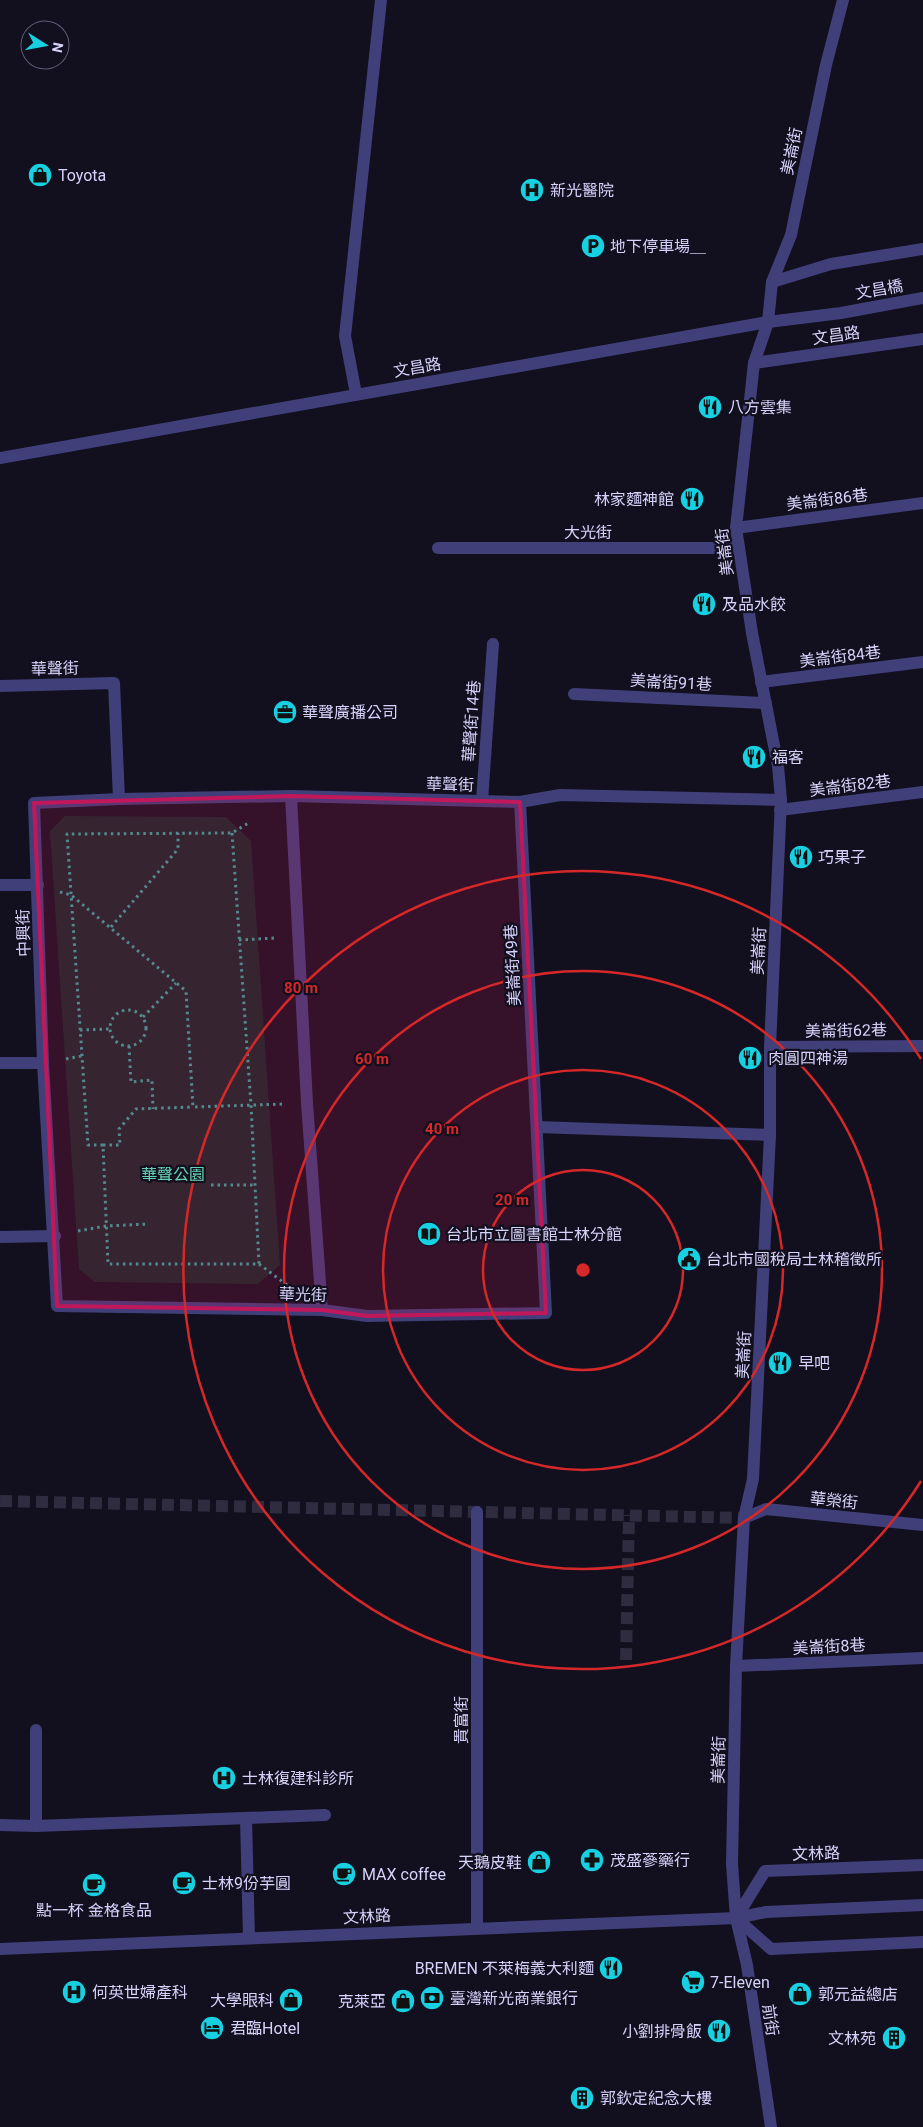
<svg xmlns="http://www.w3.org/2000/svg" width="923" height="2127" font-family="Roboto,'Noto Sans TC',sans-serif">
<rect width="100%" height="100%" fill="#120f1f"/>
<path fill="#132927" d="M65,816L226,817L251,841L280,1265L258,1284L95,1282L79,1269L50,831Z"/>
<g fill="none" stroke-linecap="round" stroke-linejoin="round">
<g stroke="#2f2c40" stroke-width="12" stroke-dasharray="12 6" stroke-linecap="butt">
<path d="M0,1501L744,1518"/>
<path d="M626,1660L629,1515"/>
</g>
<g stroke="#3aa69e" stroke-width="3" stroke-dasharray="2.5 4" stroke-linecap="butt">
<path d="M232,833L251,1105L259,1264H108L103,1145H88L67,834L232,833L250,822"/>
<path d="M60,892L71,895L186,991L193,1107L285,1104"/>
<path d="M111,927L178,849V833"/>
<path d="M239,940L275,938"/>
<circle cx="128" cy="1028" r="18"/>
<path d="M143,1017L176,983"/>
<path d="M80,1030L109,1029"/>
<path d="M129,1046L131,1082L152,1080L153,1109"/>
<path d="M66,1059L82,1056"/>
<path d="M103,1145H120L119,1129L136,1109L193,1107"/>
<path d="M211,1185H255"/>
<path d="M78,1231L106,1226L149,1224"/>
<path d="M259,1264L287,1285"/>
</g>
<g stroke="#403f79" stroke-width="12">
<path d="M772,282L831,264L923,249"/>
<path d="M754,363L923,339"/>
<path d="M356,394L345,336L381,0"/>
<path d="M0,458L768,322L841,313L923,298"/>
<path d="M736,528L923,503"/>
<path d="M438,548H739"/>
<path d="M761,682L923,662"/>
<path d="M0,686L114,683L119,799"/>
<path d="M574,694L766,703"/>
<path d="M291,796L307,1103L322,1310"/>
<path d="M482,801L493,644"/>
<path d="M520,802L546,1313L367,1316L322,1310L57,1306L43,1063L34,803L119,799L291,796L520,802L560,795L781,800"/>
<path d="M780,810L923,792"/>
<path d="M0,885H38"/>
<path d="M770,1047L923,1046"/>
<path d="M0,1063H43"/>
<path d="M537,1127L770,1135"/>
<path d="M0,1237L55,1236"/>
<path d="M477,1512V1928"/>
<path d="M744,1518L766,1509L923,1525"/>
<path d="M736,1666L923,1658"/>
<path d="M36,1730V1826"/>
<path d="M246,1818L249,1938"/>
<path d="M0,1825L36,1826L325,1815"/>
<path d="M736,1918L765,1871L923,1865"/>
<path d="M736,1918L771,1949L923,1942"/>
<path d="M0,1949L736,1918L766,1912L923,1905"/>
<path d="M771,2127L747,1965L736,1918L732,1864L736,1666L744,1518L753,1479L770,1135V1047L781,800L778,766L752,633L736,528L754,363L768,322L772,282L791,235L826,65L843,0"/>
</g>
</g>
<path fill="#c2185b" fill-opacity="0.2" stroke="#c2185b" stroke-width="4" stroke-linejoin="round" d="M291,796L520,802L546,1313L367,1316L322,1310L57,1306L34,803Z"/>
<g fill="none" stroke="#d62828" stroke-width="2.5">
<circle cx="583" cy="1270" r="100"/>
<circle cx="583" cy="1270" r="200"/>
<circle cx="583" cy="1270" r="299"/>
<path d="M921 1481A399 399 0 1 1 921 1059"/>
</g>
<defs>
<g id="shop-disc" transform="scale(1.25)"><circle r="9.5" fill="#17d0e1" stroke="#120f1f"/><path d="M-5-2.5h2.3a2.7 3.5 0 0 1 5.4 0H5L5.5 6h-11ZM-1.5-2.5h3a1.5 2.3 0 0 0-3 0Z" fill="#111"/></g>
<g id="hospital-disc" transform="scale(1.25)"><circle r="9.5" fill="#17d0e1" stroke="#120f1f"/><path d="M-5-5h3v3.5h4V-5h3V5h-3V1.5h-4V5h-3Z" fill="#111"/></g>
<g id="parking-disc" transform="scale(1.25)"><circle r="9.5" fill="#17d0e1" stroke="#120f1f"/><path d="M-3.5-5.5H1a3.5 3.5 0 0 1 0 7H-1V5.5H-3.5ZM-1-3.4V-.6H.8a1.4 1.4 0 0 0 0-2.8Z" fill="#111"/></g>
<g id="restaurant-disc" transform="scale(1.25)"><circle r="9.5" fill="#17d0e1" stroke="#120f1f"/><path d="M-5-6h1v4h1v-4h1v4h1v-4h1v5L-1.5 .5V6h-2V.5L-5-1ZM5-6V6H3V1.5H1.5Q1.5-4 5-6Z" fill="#111"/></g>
<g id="office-disc" transform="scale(1.25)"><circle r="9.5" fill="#17d0e1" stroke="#120f1f"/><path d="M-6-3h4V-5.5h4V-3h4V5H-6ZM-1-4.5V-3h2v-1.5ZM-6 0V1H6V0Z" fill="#111"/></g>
<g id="library-disc" transform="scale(1.25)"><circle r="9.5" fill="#17d0e1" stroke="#120f1f"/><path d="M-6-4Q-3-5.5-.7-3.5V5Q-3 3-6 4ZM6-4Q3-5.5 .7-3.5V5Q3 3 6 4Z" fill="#111"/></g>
<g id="civic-disc" transform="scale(1.25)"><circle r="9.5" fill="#17d0e1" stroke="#120f1f"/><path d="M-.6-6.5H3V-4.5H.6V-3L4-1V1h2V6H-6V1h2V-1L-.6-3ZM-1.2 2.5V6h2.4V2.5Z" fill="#111"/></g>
<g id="pharmacy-disc" transform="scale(1.25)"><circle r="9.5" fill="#17d0e1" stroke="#120f1f"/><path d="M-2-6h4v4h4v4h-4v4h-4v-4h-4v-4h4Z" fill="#111"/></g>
<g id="cafe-disc" transform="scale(1.25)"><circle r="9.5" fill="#17d0e1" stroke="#120f1f"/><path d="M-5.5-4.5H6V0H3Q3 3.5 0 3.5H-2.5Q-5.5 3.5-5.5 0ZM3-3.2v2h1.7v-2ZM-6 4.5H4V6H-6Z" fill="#111"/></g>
<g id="supermarket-disc" transform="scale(1.25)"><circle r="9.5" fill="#17d0e1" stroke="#120f1f"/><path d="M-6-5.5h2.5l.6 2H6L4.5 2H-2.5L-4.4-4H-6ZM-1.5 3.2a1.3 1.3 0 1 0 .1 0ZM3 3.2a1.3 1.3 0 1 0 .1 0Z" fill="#111"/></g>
<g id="bank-disc" transform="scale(1.25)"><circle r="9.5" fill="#17d0e1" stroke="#120f1f"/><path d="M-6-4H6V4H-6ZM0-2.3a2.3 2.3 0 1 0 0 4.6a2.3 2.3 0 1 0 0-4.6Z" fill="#111"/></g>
<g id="hotel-disc" transform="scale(1.25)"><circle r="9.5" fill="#17d0e1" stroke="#120f1f"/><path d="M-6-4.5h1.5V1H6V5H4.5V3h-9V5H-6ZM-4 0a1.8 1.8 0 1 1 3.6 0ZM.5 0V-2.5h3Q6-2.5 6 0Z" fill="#111"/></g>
<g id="building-disc" transform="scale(1.25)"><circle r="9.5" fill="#17d0e1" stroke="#120f1f"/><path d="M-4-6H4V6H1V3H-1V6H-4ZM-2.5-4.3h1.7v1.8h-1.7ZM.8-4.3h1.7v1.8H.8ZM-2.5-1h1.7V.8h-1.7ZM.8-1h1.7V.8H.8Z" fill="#111"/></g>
</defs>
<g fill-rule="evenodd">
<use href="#shop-disc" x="40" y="175"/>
<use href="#hospital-disc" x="532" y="190"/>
<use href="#parking-disc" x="593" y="246"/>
<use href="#restaurant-disc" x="710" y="407"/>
<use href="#restaurant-disc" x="692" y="499"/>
<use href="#restaurant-disc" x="704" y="604"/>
<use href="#office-disc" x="285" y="712"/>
<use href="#restaurant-disc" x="754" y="757"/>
<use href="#restaurant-disc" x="801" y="857"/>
<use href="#restaurant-disc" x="750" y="1058"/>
<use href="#library-disc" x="429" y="1234"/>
<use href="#civic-disc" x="689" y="1259"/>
<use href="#restaurant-disc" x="780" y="1363"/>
<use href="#hospital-disc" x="224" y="1778"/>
<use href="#pharmacy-disc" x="592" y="1860"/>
<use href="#shop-disc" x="539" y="1862"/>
<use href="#cafe-disc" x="344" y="1874"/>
<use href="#cafe-disc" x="184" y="1883"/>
<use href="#cafe-disc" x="94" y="1885"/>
<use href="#restaurant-disc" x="611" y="1968"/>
<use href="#supermarket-disc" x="693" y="1982"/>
<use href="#hospital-disc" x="74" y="1992"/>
<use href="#shop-disc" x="800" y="1994"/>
<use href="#bank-disc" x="432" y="1998"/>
<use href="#shop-disc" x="291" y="2000"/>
<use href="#shop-disc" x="403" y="2001"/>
<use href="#hotel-disc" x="212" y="2028"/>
<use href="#restaurant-disc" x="719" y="2031"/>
<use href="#building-disc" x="894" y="2038"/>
<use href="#building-disc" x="582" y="2098"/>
</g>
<g text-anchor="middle" stroke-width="4.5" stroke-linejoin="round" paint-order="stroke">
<g font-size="16" fill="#d6d2fa" stroke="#120f1f">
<text transform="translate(791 151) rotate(-78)" y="6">美崙街</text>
<text transform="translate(879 289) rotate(-10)" y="6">文昌橋</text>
<text transform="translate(836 335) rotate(-8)" y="6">文昌路</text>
<text transform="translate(417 367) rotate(-10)" y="6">文昌路</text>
<text transform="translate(827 499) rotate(-7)" y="6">美崙街86巷</text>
<text x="588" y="538">大光街</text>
<text transform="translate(724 552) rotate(-97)" y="6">美崙街</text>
<text transform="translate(840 656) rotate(-7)" y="6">美崙街84巷</text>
<text transform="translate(55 668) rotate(-1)" y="6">華聲街</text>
<text transform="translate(671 682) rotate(3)" y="6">美崙街91巷</text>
<text transform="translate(471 721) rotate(-86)" y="6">華聲街14巷</text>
<text transform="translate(450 784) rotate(1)" y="6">華聲街</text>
<text transform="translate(850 785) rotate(-7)" y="6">美崙街82巷</text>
<text transform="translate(23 933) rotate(-92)" y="6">中興街</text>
<text transform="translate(758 951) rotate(-87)" y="6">美崙街</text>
<text transform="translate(512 965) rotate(-93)" y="6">美崙街49巷</text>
<text transform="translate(846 1030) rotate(-1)" y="6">美崙街62巷</text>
<text transform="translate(303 1294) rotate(2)" y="6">華光街</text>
<text transform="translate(743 1355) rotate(-87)" y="6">美崙街</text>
<text transform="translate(834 1500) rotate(6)" y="6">華榮街</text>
<text transform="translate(829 1646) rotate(-3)" y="6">美崙街8巷</text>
<text transform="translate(461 1720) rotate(-90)" y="6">貴富街</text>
<text transform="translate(718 1760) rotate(-89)" y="6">美崙街</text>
<text transform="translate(816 1853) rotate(-2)" y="6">文林路</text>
<text transform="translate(367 1916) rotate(-3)" y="6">文林路</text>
<text transform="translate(771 2020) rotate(82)" y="6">前街</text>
</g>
<g font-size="16" fill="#d6d2fa" stroke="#120f1f" text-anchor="start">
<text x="58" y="181">Toyota</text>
<text x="550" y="196">新光醫院</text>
<text x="610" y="252">地下停車場＿</text>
<text x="728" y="413">八方雲集</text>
<text x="674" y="505" text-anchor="end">林家麵神館</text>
<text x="722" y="610">及品水餃</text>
<text x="302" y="718">華聲廣播公司</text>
<text x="772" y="763">福客</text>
<text x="818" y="863">巧果子</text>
<text x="768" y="1064">肉圓四神湯</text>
<text x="446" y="1240">台北市立圖書館士林分館</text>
<text x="706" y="1265">台北市國稅局士林稽徵所</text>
<text x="798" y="1369">早吧</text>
<text x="242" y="1784">士林復建科診所</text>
<text x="610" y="1866">茂盛蔘藥行</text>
<text x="522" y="1868" text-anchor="end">天鵝皮鞋</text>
<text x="362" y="1880">MAX coffee</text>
<text x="202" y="1889">士林9份芋圓</text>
<text x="94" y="1916" text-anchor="middle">點一杯 金格食品</text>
<text x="594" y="1974" text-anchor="end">BREMEN 不萊梅義大利麵</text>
<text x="710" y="1988">7-Eleven</text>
<text x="92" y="1998">何英世婦產科</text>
<text x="818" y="2000">郭元益總店</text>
<text x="450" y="2004">臺灣新光商業銀行</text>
<text x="274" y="2006" text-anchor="end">大學眼科</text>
<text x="386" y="2007" text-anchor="end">克萊亞</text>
<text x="230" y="2034">君臨Hotel</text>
<text x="702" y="2037" text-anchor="end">小劉排骨飯</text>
<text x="876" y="2044" text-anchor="end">文林苑</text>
<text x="600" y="2104">郭欽定紀念大樓</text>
</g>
<g font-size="16" fill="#66d2b5" stroke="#120f1f">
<text x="173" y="1180">華聲公園</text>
</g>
</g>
<circle cx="583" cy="1270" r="8" fill="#d62828" stroke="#120f1f" stroke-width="2.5"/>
<g font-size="15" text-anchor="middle" font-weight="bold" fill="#d62828" stroke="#120f1f" stroke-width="4.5" stroke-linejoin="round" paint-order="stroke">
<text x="301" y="993">80 m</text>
<text x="372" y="1064">60 m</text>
<text x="442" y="1134">40 m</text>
<text x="512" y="1205">20 m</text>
</g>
<g transform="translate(45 45) rotate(101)"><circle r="24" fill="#120f1f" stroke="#605d77"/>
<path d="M0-4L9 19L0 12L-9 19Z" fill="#17d0e1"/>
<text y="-8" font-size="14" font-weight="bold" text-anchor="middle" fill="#d6d2fa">N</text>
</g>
</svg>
